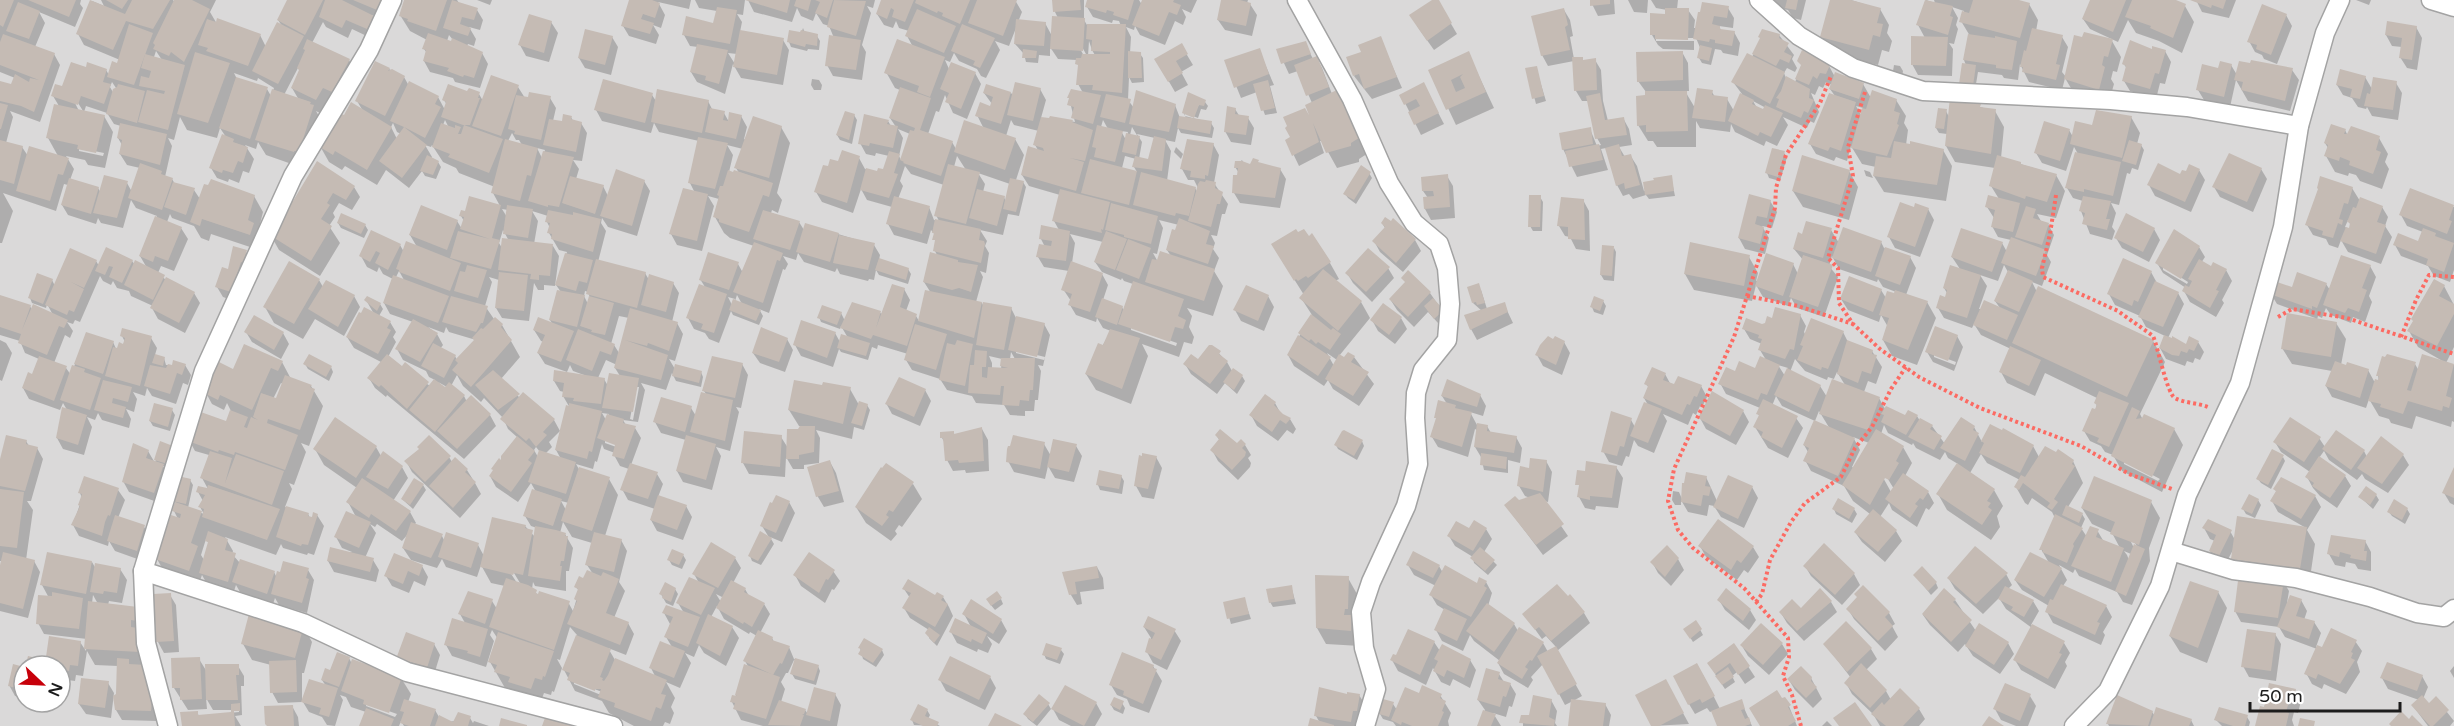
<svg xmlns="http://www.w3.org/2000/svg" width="2454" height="726" font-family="'Varela Round',sans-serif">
<rect width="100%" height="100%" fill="#eee9e1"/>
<path fill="#dad9d9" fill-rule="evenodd" d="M0,0H2454V726H0ZM24,666H60V702H24Z"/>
<g fill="#0003" fill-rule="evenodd">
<path d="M0,0H81L80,4L83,8L75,27L39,12L45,23L35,47L54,54L60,65L40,122L10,111L13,117L6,143L22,147L28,156H58L48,138L59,106L53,96L87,69L106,70L109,75L118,65L120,60L84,45L78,34L92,1L104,6L101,0H173L175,3L176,0H216L210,12L217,24L260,35L266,47L282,26L278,20L288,0H391L383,20L372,15L379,27L373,39L352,29L348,38L326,27L323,22L312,43L349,60L358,76L326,116L316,111L323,123L303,168L266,155L258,142L256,149L245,145L254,159L249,173L243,171L239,183L229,179L228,182L217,178L211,168L226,137L220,128L217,138L187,130L180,117L174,140L168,138L172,146L165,177L172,179L175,184L194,190L200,199L254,196L263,212L258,232L259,250L211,234L209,241L201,238L194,226L172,218L170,214L167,222L181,228L188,239L174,271L161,266L158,273L166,280L194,293L200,303L185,333L158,319L152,308L153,306L131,296L129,291L117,288L113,281L111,285L103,281L100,276L80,322L75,320L73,324L67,322L73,331L70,338L65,335L54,363L66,368L71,375L86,334L113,342L117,351L125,342L122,336L151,338L157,348L155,355L164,358L166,365H185L191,375L188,385L183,383L176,404L152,396L147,388L145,396L133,392L137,399L134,412L126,409L131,419L129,428L102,420L98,413L95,420L87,417L92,427L84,455L63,449L57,438L67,410L63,403L60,410L29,399L23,388L33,376L39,359L25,353L20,341L0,335V296L30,306L32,310L53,315L47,304L46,308L32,303L30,298L52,280L55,286L96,261L99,266L132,261L135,265L147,268L140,256L157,216L136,208L131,200L123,228L101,223L98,218L96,224L68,215L62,205L68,185L64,184L56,211L3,193L13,211L2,243H0V83L12,86L15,78L0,72ZM156,51L162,60L154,57ZM298,68L300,71L292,88L299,100L284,95ZM234,73L257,81L258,78L274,88L271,96L267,89L237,79ZM112,82L116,88L114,94L110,87ZM75,98L83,111H79L73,99ZM86,106L107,113L114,124L121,126L118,138L122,145L120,154L127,165L140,168L132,192L127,183L101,193L98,188L70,180L74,169L66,156L85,160L88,165L105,168L113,132L104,116L84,112ZM79,148L104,153L103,156L79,151Z"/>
<path d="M406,0H457L459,3L477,10L483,20L480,30L469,27L476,39L474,46L468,44L467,46L482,53L488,64L480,88L455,82L453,78L430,72L424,61L427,53L424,49L427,40L410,31L400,15ZM449,35L453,40L452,43L447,41Z"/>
<path d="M477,0H492L490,5Z"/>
<path d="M631,0H691L689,9L658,2L665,15L661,28L653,25L659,35L656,44L629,36L623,26Z"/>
<path d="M695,0H745L743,15L737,14L742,22L740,32L783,40L789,50L783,85L741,78L733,64L725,94L697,82L691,72L698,47L690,46L684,35L714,25L717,11L699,8ZM728,53L737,54L735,64Z"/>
<path d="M748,0H875L873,8L867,6L871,13L862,45L866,52L862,80L833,76L827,65L834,38L829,26L823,24L816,13L813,21L801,16L797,8L792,22L754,12Z"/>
<path d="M883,0H1015L1022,12L1018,22L1045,23L1052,36L1058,18L1055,12L1054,0H1084V20L1087,25L1121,26L1119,21L1113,20L1112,23L1093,17L1087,7L1088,0H1139L1142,5L1144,0H1197L1191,13L1182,9L1186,17L1183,25L1175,21L1165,45L1140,35L1135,26L1134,30L1126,27L1131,37L1130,53L1140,54L1143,58L1144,82L1132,83L1129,77L1128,100L1134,108L1175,105L1180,118L1187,119L1185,116L1211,123L1214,128L1212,138L1181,133L1178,128L1175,142L1165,140L1171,151L1167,181L1195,188L1198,193V188L1194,180H1188L1182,169L1213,144L1219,155L1214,183L1228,204L1225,214H1222L1217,236L1211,235L1215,243L1213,249L1219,258L1214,271L1223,286L1213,316L1187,308L1192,316L1189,327L1194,337L1192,344L1184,342L1179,357L1142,344L1148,356L1131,404L1096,390L1086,374L1111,331L1103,328L1097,318L1096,322L1076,315L1070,305L1071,301L1063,289L1069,271L1044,267L1038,257L1045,247L1041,239L1059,230L1054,221L1060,195L1029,186L1022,175L1038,150L1035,145L1039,131L1014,125L1011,120L1006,136L1015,139L1024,155L1016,180L1023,182L1026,187L1019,216L1008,214L1003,235L980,230L987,241L985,246L989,253L986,273L980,271L983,277L976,302L982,303L984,307L1011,308L1016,318L1044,324L1050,335L1043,366L1038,365L1041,371L1038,400H1035L1034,411H1025V416L1010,415L1004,405L976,403L972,396L947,390L940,379L912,370L906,360L908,354L878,345L877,349L872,347L868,360L841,352L839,349L833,367L801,356L795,345L835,333L840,342L848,338L841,326L840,329L821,322L819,317L841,313L845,321L853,304L883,314L904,289L910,300L906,311L916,316L919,321L926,292L931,293L924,282L937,255L935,251V235L931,230L927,244L894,235L888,224L892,207L867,200L861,189L853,213L822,202L816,192L829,168L839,163L859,158L865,169L878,173L884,171L889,156L876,153L875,156L866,154L860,143L888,121L891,126L896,127L890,118L900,90L895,88L886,72L913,47L907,36L909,31L899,28L896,21L893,28L884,25L877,14ZM1016,28L1015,44L1024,54L1026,62L1038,63L1039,55L1050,56V47L1058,59L1077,60L1079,68L1078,84L1083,93L1069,98L1075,122L1056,118L1050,120L1041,118L1046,100L1040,89L1013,94L987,86L984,93L992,104L991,108L977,115L984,129L956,149L952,142L928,134L936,111L939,112L945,95L953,113L967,119L981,84L975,73L949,69L945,60L950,62L954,53L959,61L977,69L981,76L986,78L1000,50L995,41L1009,46ZM1089,41L1092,50L1096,57L1088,56ZM1080,43L1087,56H1084L1078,45ZM1103,120L1108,129L1101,127ZM1132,127L1138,137L1130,135ZM898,129L910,134L901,160L899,156L903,138ZM1121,131L1128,132L1126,140ZM1137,134L1155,138L1149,161L1139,159L1142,142ZM957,156L966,170L954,167ZM1125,156L1136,159L1134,167L1137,172L1122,168ZM905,166L911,174L944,185L936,215L939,221L934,220L929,207L898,199L903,186L900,181ZM978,173L1010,184L1006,202L1004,197L983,192L985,184ZM1159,220L1179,225L1167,250L1171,256L1158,262L1153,253L1157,254L1163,228ZM1070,234L1103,242L1095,262L1102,272L1121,280L1122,278L1124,281L1133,284L1124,311L1122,307L1103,300L1108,285L1102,274L1072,263L1075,243ZM1131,327L1177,343L1176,346L1131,330ZM1016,350L1045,357L1044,360L1016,353ZM1011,352L1015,359H1010ZM989,356L1002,359L1001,369L992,368V363Z"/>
<path d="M1223,0H1248L1247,3L1250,4L1257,15L1252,36L1225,30L1218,20Z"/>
<path d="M1435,0H1437L1457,34L1434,50L1417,26Z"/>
<path d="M1590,0H1614L1615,14L1598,16Z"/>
<path d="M1628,0H1648L1647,13L1634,12Z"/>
<path d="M1651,0H1678L1677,9L1688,10L1695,20L1694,28H1696L1699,13L1728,8L1734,18L1733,28L1719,26L1721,30L1734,32L1740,43L1738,56L1723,53L1721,50L1715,49L1711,65L1702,63L1699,58L1701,50L1696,38H1656V41H1694V50L1663,49L1658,45L1652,35L1667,15V10L1656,8Z"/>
<path d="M1772,0H1806L1801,20L1793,18L1788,10L1777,8Z"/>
<path d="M1832,0H1851L1880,9L1889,25L1887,33L1892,41L1889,52L1882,50L1878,65L1831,53L1822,37Z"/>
<path d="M1926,0L1935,3L1934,0H2014L2029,4L2038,20L2036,31L2062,37L2068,47L2062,72L2066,77L2112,41L2121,57L2117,72L2113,71L2111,79L2114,84L2108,105L2075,95L2065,78L2062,90L2029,82L2020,64L2018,80L2004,78L2002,75L1978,72L1975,90L1964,60L1970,36L1961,21L1964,11L1952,7L1958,18L1956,25L1958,29L1954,44L1949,43L1953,49L1952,76L1918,75L1912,64L1925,38L1918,25Z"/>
<path d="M2091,0H2172L2185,6L2194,22L2182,53L2159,41L2136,33L2128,20L2118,42L2090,29L2083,19Z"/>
<path d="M2196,0H2236L2229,18L2202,12Z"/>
<path d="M2356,0H2371L2369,5Z"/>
<path d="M1564,10L1570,20L1573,36L1570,37L1574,59L1583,61L1595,60L1601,70L1603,101L1608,121L1623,118L1629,129L1632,145L1619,147L1625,157L1630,155L1637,166L1644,191L1671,177L1675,196L1649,199L1646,195L1633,199L1629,194L1623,196L1617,185L1606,148L1601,149L1608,170L1577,177L1563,149L1590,129L1597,146L1601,145L1597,138L1589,101H1582L1576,91L1574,61L1548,66L1542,55Z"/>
<path d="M2286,15L2292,26L2277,64L2264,59L2262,55L2255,52L2249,41Z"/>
<path d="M551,22L558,33L549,62L526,56L520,45Z"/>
<path d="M2416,27L2422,38L2417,70L2407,68L2400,57L2402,47L2392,46L2386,35Z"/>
<path d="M803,28L805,33L817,36L820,41L819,50L808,49L807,51L791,47L789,42L801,34Z"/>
<path d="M1779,35L1794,55L1792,59L1797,68L1795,72L1787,68L1784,73L1786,78L1795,82L1802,67L1829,66L1835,77L1863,84L1871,98L1896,100L1906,116L1904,123L1908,130L1906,145L1943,150L1952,166L1946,201L1884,192L1874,176L1876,167L1862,164L1851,146L1847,161L1836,157L1834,161L1816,154L1810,144L1835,96L1830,89L1832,85L1826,82L1823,88L1819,86L1815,95L1811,93L1819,112L1814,123L1810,121L1807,128L1783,117L1788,125L1777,146L1766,141L1764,146L1735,132L1731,124L1730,132L1700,128L1696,121V147H1657L1653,141H1648L1638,125L1647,97L1646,92L1638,81L1682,52L1688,63L1689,91H1685L1695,108L1712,92L1715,97L1727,99L1734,111L1742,94L1733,82L1752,57L1761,40ZM1753,101L1766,108L1764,111L1757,108ZM1856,106L1863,108L1861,115Z"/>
<path d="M612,37L618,47L611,75L585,68L579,58Z"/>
<path d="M1380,38L1402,88L1372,99L1354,76Z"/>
<path d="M1305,43L1313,59L1316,58L1322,68L1332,94L1336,92L1370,152L1359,159V162L1337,168L1322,141H1320L1324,153L1299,166L1287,141L1312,123V103L1298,71L1289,74L1278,50Z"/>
<path d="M1181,45L1193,65L1181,72L1188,85L1175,92L1156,59Z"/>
<path d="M1259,50L1274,85L1270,86L1277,113L1265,115L1257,92L1241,98L1226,61Z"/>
<path d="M2153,51H2165L2171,62L2165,84L2160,83L2156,99L2130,91L2124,81L2127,69L2124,64Z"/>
<path d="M1468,53L1494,108L1456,125L1430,70Z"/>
<path d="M1894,65L1900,66L1903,71L1902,77L1896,75L1893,71Z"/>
<path d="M2231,65L2237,75L2292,70L2299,80L2290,111L2248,101L2236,80L2230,107L2204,100L2198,90L2219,70Z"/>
<path d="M1536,68L1546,101L1536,104L1527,69Z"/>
<path d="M389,69L404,77L409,86L438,97L445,110L447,105L444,100L468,93L479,94L483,101L518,87L525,98H550L556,108L553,121L563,122L571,117L573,121L581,123L587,133L582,161L573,160L579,169L576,179L603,186L608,196L644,181L650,191L637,236L608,227L602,218L601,223L606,231L598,262L645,273L649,280L673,283L679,293L672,322L677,323L683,334L675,361L669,359L675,369L701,372L703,377L701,387L676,381L672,373L666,390L641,383L645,390L638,422L623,420L626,425L635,428L641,438L631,465L657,474L663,484L658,497L686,506L692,517L683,540L657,531L651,520L655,509L628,500L622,489L629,469L620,466L614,455L615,453L604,449L602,444L597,462L595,461L593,469L576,464L580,471L609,479L618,495L605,536L621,540L627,551L619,582L625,591L614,618L628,623L634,634L626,655L608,648L615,660L656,678L651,668L672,647L666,637L670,624L664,613H684L678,603L699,583L694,574L735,558L741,568L733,583L745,589L749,596L764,604L770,614L760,633L772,638L774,642L789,647L794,659L818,666L820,671L816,685L795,679L792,674L796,661L794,660L788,673H786L781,682L785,689L781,702L805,710L808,714L835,694L841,705L837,726H763L741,720L732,702L735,698L745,666L749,668L745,661L757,636L750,632L749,634L724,619L717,606L711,617L732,627L739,638L726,666L704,653L699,645L694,657L685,653L691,663L680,688L666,682L675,698L671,707L674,713L670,724L665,722L663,726H634L609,713L602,701L575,691L564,670L577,635L570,627L560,660L557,659L562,668L554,692L552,691L551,695L544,693L540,704L505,688L490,662L498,639L492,630L490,635L494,641L486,667L452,656L446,645L465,623L460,614L492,601L497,609L505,586L491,583L481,565L477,577L446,567L442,559L437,568L411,560L403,548L408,534L402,541L377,524L375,527L370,524L376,533L365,558L373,560L379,570L376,582L334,572L328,561L352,552L342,548L336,537L356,517L348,502L357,488L324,465L315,449L335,419L376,447L381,456L402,467L408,478L393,501L410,512L416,523L414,525L442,536L445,542L478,545L484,556L525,526L535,537L537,528L531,526L525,516L536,492L531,483L518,502L496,487L490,476L502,462L517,437L508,429L503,418L484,398L481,402L463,386L457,375L451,386L464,396L467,402L471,397L490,415L496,426L464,459L387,395L386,397L375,388L369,378L381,362L354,348L347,337L374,314L366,300L380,304L383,309L379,316L390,322L396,332L393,337L396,342L388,357L430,386L435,380L429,377L426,371L403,360L397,349L413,322L390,314L384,303L393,279L383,274L379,267L377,272L367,267L361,256L372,232L400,245L404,252L417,247L410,235L457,221L462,229L464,221L461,216L500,206L493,193L495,187L459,173L456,168L443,162L432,145L431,147L425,145L432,157L431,159L438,162L441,167L436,179L425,176L422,171L409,188L386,170L377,185L345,166L342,170L329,162L320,146L345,117L363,111L357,101ZM445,120L449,128L443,125ZM393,123L397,132L401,134L397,139L391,127ZM512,133L516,140H519L522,145L508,141ZM537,148L545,150L542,158ZM502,209L508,210L507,217ZM532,211L548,216L547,222L550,228L549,233L559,250L567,252L556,285L561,292L550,320L553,325L534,330L541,341L544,342L538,353L545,364L567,372L570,365L573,371L584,375L554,381L560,391L564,392L563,396L570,408L556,450L561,459L545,454L552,447L549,442L560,431L554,420L520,398L501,379L520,357L502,325L494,319L485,306L492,282L489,277L499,280L496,308L502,318L529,321L534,283L538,290H544V285L555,286L559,256L553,246L534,244L538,221ZM503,230L509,241L502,248L499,243ZM399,271L404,280L396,277ZM585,291L588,292L590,298L588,304L584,296ZM619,316L629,318L621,356L614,345L611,344ZM428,327L444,333L446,327L449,332L476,340L457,360L455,356L440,349L443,345L437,334ZM606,360L617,365L615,368L620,376L608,386L604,379L598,378ZM438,382L447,387L445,389ZM636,387H639L633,420L630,419ZM602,413L609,414L606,420ZM605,440L623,447L622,449L605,443ZM536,447L540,452L538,457L534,450ZM561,501L569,503L566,510ZM563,522L572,537L592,543L587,565L593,574L576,587L579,591L573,611L568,602L539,596L532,589L533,582L535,586L566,591V571H569L573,548L565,534L560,533ZM511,568L520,583H517L508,569ZM716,594L724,598L721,602ZM574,681L602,692L601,695L574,684Z"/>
<path d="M2365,77L2372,89L2396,83L2402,93L2398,120L2372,116L2367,107L2366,109L2358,107L2352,98L2343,95L2337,85Z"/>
<path d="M812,79L819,80L822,85L821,90H814L811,85Z"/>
<path d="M652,95L656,101H708L713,111L724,113L729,122L741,116L747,127L744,139L746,140L781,127L790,143L777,193L782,200L778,213L772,210L771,213L799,222L804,230L838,234L874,245L880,255L879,260L908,269L911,274L908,284L879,275L876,270L874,280L869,279L868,281L840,274L837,268L835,272L804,262L798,253L796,260L783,256L788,264L785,270L783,269L769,313L759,309L763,316L759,325L733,315L731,311L719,343L709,339L705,333L694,329L688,318L705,287L700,279L738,264L743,273L754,246L730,238L724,233L715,217L719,199L708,196L714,206L702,251L677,245L671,234L695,193L690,183L699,141L659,132L654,123L651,133L602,121L596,110ZM727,145L743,149L736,168L739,173L729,172L733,155ZM737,295L742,304L735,301ZM728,297L735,299L732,305Z"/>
<path d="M1401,95H1429L1444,124L1421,135Z"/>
<path d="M1205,102L1208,106L1206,110L1201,109L1198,118L1185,113V116L1184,113Z"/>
<path d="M1969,104L1995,111L2004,127L2001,158L2056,175L2065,191L2056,218L2037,214L2041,221L2048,224L2054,235L2047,255L2051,262L2042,286L2032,282L2037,292L2153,341L2165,362L2140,414L2143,420L2174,429L2183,445L2162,492L2122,471L2113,455L2105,452L2101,446L2090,441L2084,431L2096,411L2097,398L2045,373L2035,396L2007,383L2001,372L2011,349L1981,335L1974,324L1972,328L1944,318L1938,308L1946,299L1947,293L1944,288L1960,269L1952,257L2002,243L2007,252L2011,240L1998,237L1992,226L1994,218L1987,207L1999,199L1991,186L1995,168L1955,162L1946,146L1947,134L1939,133L1936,128L1946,111L1949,117ZM2004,265L2008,272L1995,301L2000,308L1979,309L1987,286L1980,275L1998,281ZM2124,460L2160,479L2158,481L2124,464Z"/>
<path d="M1235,109L1240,117L1248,118L1254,128L1251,145L1231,142L1225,131Z"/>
<path d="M854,115L857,120L852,144L840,140L837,135Z"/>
<path d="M2131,117L2140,133L2137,144L2141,145L2144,150L2138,170L2132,168L2130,174L2127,173L2119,205L2111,203L2116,213L2112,227L2115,231L2112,240L2090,234L2081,211L2083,201L2073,198L2067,188L2078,154L2074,147L2066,171L2042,163L2036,153L2069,130L2073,137L2093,127Z"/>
<path d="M2345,130L2348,136L2379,138L2388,154L2385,162L2389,169L2382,189L2360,181L2356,175L2349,173L2348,176L2335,172L2326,156L2328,148L2325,143Z"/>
<path d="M1176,147L1183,154L1181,159L1174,152Z"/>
<path d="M1784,153L1787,157L1780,181L1769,178L1767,173Z"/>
<path d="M1242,160L1244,164L1251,166L1259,164L1280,169L1286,179L1280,208L1240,203L1234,193L1239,173L1235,167Z"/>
<path d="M318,163L354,187L360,197L352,210L339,203L333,213L335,217L329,226L340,243L320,276L279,250L270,234L299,206Z"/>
<path d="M2261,169L2267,179L2253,212L2220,197L2214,187Z"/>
<path d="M1864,170L1870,172L1873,178L1866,176Z"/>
<path d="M2199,170L2205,180L2191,212L2155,196L2149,185Z"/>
<path d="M1849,171L1858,187L1849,220L1803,207L1793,191Z"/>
<path d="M1369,173L1372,178L1356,204L1348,198L1345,194Z"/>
<path d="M1447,176L1453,186L1455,218L1431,220L1425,209L1424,199L1428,198L1423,191L1422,178Z"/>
<path d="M2352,188L2360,201L2382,207L2388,217L2385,226L2392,237L2381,264L2348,252L2341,240L2338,248L2329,245L2326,239L2313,235L2307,225L2319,190ZM2348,220L2351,226L2350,229L2345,227Z"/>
<path d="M2411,190L2454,207V270L2450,282L2434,276L2428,266L2401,256L2395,245L2419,243L2423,232L2407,226L2401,215Z"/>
<path d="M1750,196L1770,201L1777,212L1772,228L1762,226L1769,238L1765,254L1745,249L1739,238Z"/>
<path d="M1540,197L1543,202L1542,231H1533L1530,226Z"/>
<path d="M1583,200L1589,211L1590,251L1576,249L1570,237L1565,236L1559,226Z"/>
<path d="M1928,209L1934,220L1920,257L1895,248L1889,237Z"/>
<path d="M338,223L365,225L368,230L364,238L341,228Z"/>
<path d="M1382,223L1415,240L1421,251L1403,272L1380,252L1374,241L1385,228Z"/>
<path d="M2154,229L2160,240L2149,262L2122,248L2116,238Z"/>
<path d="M1831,230L1839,243L1881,242L1884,248L1910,257L1916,268L1906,295L1927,302L1936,318L1917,365L1892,356L1883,340L1888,327L1881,315L1879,322L1848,310L1841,299L1881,290L1886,298L1895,295L1896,292L1883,287L1878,279L1877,282L1839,269L1832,256L1829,266L1838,277L1824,317L1797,308L1791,298L1788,306L1763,297L1756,285L1752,301L1694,290L1685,274L1749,257L1758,273L1756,281L1793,264L1798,274L1803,260L1794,249L1803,235Z"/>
<path d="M2199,247L2205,257L2201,263L2211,268L2226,270L2232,281L2222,300L2224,303L2216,317L2190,302L2184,291L2186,288L2163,273L2157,263ZM2163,266L2188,282L2187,284L2163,270Z"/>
<path d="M1614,248L1616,252L1614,281L1604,280L1601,275Z"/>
<path d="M246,252L252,262L237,302L223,297L217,287Z"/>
<path d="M1282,260L1330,263L1339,279L1335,281L1361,302L1370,318L1339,356L1345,359L1354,357L1374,384L1359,406L1333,389L1328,380L1324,386L1294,366L1288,355L1312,315L1301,298L1304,295ZM1327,353L1337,360L1334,366Z"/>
<path d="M2370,266L2376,277L2369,296L2372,302L2365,322L2353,317L2351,323L2331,315L2326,308L2322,318L2318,316L2317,320L2336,323L2346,339L2341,365L2368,370L2374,381L2379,382L2378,375L2415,364L2419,371L2446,363L2418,347L2409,331L2444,286L2454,305V347L2446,363L2454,365V422L2452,421L2451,427L2416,416L2412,429L2391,423L2389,419L2379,416L2369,399L2366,408L2332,397L2326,386L2332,371L2292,364L2282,348L2315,318L2277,304L2271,294L2326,284L2330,290Z"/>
<path d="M1388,268L1394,278L1372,302L1353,283L1347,273Z"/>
<path d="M2151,272L2157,283L2178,293L2184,304L2168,338L2187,346L2198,342L2204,352L2200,360L2195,358L2193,363L2187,361L2185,366L2166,359L2160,348L2165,336L2146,327L2140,316L2115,305L2109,294Z"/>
<path d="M1403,278L1430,293L1446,316L1438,323L1428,312L1414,327L1397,310L1390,299L1406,283Z"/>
<path d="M319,280L323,287L354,296L360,307L344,336L315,319L303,339L274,323L265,307Z"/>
<path d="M1481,290L1487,309L1504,304L1513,323L1477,340L1471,329L1482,311L1473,303Z"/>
<path d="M1268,296L1274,307L1264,331L1241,321L1235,310Z"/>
<path d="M1603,301L1606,306L1603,315L1594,312L1592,307Z"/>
<path d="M1800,315L1806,326L1804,332L1806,336L1843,332L1848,342L1872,351L1882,367L1876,384L1868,381L1864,392L1879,398L1885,409L1906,417L1917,416L1920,421L1932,426L1945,444L1974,427L1982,442L1991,426L2033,446L2039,457L2073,461L2083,483L2068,507L2082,514L2085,519L2081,528L2087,537L2097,530L2104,542L2120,548L2112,533L2092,524L2082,508L2151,502L2160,518L2149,548L2150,561L2132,605L2123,602L2117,592L2079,576L2075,569L2073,573L2059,565L2067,580L2063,586L2106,606L2112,617L2103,632L2105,635L2101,645L2053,623L2047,612L2049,606L2022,590L2015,580L2049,563L2041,549L2055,518L2052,512L2032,498L2028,505L2025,503L2016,487L2020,480L1987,463L1981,454L1970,473L1994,490L2003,506L1997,516L2000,527L1991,540L1947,510L1938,494L1958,464L1948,458L1945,452L1940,460L1916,448L1913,443L1912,445L1888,433L1884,425L1881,434L1903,447L1912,463L1905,476L1928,492L1934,503L1929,510L1926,508L1917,527L1892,510L1889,503L1880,517L1896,531L1902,541L1885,562L1862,542L1855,532L1870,514L1853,501L1844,486L1811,471L1805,460L1808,452L1804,445L1830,429L1819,411L1815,421L1782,406L1776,396L1772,406L1796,418L1803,428L1788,458L1768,448L1755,427L1760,417L1758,414L1760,408L1726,394L1720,383L1735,373L1756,370L1766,360L1760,350L1762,344L1750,339L1744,329L1762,326L1773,319ZM1795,359L1805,371L1827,380L1828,377L1834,379L1827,397L1820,386L1790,372ZM1778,365L1788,368L1785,376ZM1837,372L1845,385L1833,381ZM1853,437L1869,443L1854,468L1852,467L1860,450ZM1883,471L1894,489L1891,492L1880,472ZM2131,537L2137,546H2133L2129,538ZM2124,551L2131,554L2129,560L2127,555Z"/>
<path d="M1401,318L1407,329L1395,344L1378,331L1372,320Z"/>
<path d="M246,332L283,333L289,344L281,359L252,342Z"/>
<path d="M1957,336L1963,347L1954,371L1933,362L1927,352ZM1934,354L1956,362L1955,365L1934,357Z"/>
<path d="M787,339L793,350L785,372L760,363L753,353Z"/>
<path d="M0,340L6,343L12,353L2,381L0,380Z"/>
<path d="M1564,342L1570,353L1562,375L1543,366L1537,355Z"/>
<path d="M1212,346L1227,362L1232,371L1242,376L1245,381L1237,394L1225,383L1217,394L1191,374L1185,364L1199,361Z"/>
<path d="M282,362L291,379L311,386L323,406L309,446L301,443L306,452L294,485L289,483L292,489L285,507L308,514L310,518L317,515L324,526L314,555L308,553L307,555L283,548L281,544L276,555L225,537L233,551L232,554L240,563L274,572L277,578L308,570L314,580L307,613L279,605L275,598L273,604L240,592L236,585L234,591L207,584L202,575L198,586L166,575L157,559L178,519L174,511L176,504L174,500L190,480L193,485L188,508L204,514L200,507L203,501L198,492L208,489L202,478L209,455L195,451L189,440L227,423L231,411L227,403L224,410L212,404L206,393L233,371ZM281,383L283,384L277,400L273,399ZM206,539L209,544L204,560L201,555Z"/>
<path d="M305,364L331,367L333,372L329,381L308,369Z"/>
<path d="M742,364L748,375L741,408L736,407L739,412L730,451L716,447L721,456L712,490L683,482L677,471L686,440L661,433L655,422L691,408L696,416L706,394L704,391Z"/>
<path d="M1665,374L1671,385L1701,386L1707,397L1702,407L1700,406L1696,415L1693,413L1688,425L1663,414L1667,421L1654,453L1638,446L1634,440L1629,457L1626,456L1622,466L1609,462L1603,451L1631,420L1635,427L1648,405L1644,398L1649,388L1646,384Z"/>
<path d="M850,389L859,405H867L870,410L864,430L854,427L852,439L816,430L820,438L819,463L804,465V469H793L786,457L785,477L749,474L743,463L781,437L788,448L806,428L799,426L789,410Z"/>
<path d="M925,390L931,401L920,426L892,414L886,403Z"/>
<path d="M1480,395L1486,406L1483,416L1470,412L1477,425L1487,426L1491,433L1516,437L1522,448L1520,463L1508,460V473L1484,470L1481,457L1475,447L1477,430L1475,429L1468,457L1438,447L1432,437L1437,420L1436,417L1447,404L1442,396Z"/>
<path d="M1275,403L1281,414L1290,419L1296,429L1293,434L1287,430L1278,441L1257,426L1251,415Z"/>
<path d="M172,410L175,415L170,431L153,426L150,421Z"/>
<path d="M1743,411L1749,422L1736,445L1706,429L1700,418Z"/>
<path d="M982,429L988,440L989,471L966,473L965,470L953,471L947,460L945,443L942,438L953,432L955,435Z"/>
<path d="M1216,435L1238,445H1245L1251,455L1248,458L1251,463L1250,467L1238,480L1218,461L1212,450L1220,441Z"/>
<path d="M2319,438L2325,447L2364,451L2367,457L2403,455L2409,465L2388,493L2365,479L2362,474L2357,480L2329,460L2324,451L2319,458L2345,476L2351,486L2337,508L2320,496L2313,488L2307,477L2310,472L2281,452L2275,442Z"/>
<path d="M26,441L29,446L37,448L43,459L31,501H27L33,510L26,560L34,561L40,572L28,618L0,611V571L2,561H0V461Z"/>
<path d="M1362,441L1364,446L1357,460L1338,449L1336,445Z"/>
<path d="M161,443L171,468L163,466L169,476L160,503L129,492L123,481L148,451L155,463Z"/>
<path d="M1044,444L1051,456L1076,446L1082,456L1074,482L1055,478L1048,466L1045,479L1014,472L1008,461Z"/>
<path d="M420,450L449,457L452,462L467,470L475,483L481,494L460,518L412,472L406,461Z"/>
<path d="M1156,457L1162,468L1154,499L1142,497L1136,486L1143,458Z"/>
<path d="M2283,457L2285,461L2271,489L2261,483L2258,479Z"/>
<path d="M1546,461L1552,472L1548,502L1544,501L1568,536L1543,555L1506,506L1530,498L1525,496L1519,486L1530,469Z"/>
<path d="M830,462L836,473L844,502L824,507L818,497L808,468Z"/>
<path d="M1616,467L1623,478L1618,508L1596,506L1595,510L1585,508L1579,497V472L1586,473Z"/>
<path d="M2454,472V505L2450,503L2444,493Z"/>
<path d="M1121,476L1124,481L1122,494L1100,490L1098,485Z"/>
<path d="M1706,477L1717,501L1752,487L1758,498L1744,528L1721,517L1714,506L1709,505L1707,516L1688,512L1681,500V505H1675L1672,500L1673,491L1679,492L1682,499Z"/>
<path d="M913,484L922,499L902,527L899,525L895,531L897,534L891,541L866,523L856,507Z"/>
<path d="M423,485L426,490L413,509L402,499Z"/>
<path d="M2275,489L2315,496L2321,507L2307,530L2315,544L2309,585L2283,581L2289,591L2287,603L2301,600L2307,611L2304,620L2314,622L2321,633L2316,647L2322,649L2355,641L2362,651L2357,662L2360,672L2346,694L2324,684L2322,689L2312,684L2306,673L2317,649L2285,637L2279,627L2241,622L2235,611L2241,573L2232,559L2234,548L2225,565L2216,561L2210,551L2215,541L2210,539L2204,528L2230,531L2235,540L2306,528L2278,512L2272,501L2277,493Z"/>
<path d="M118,490L125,500L118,518L144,527L151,537L143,561L115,551L109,541L108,546L79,536L73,525L82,498L80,493Z"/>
<path d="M2376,495L2379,500L2373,509L2360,497Z"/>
<path d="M2258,500L2261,505L2255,518L2246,514L2243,509Z"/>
<path d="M789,502L795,513L782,542L770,537L774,544L761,565L752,561L750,556L770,539L762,526Z"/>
<path d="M1834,509H1854L1857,514L1852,523L1836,514Z"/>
<path d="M2407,509L2410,514L2405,524L2392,516L2389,512Z"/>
<path d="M1486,529L1492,539L1484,552L1497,565L1488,575L1474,563L1473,557L1455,546L1449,536Z"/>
<path d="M2365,541L2371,552V571L2358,569L2355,564L2346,562L2345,567L2335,565L2329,554Z"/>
<path d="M1824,545L1854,574L1860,585L1842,605L1811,576L1805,566Z"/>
<path d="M1700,546L1753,547L1759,557L1748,573L1744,570L1737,580L1706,557Z"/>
<path d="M683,555L686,560L682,569L672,565L669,560Z"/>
<path d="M1678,559L1684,570L1671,586L1658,573L1652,562Z"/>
<path d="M92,562L96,569H120L127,580L122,603L109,601L108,605L137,608L161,698L157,721L122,720L116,710L118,666L95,665L87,651L83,676L76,675L75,681L60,679V666H50L48,657L80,642L86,651L87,639L44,634L38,623L49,598L42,585ZM93,595L98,604L92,603Z"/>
<path d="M1408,565L1439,566L1443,573L1477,585L1486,582L1492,593L1488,606L1514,624L1518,631L1543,643L1548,652L1556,647L1546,636L1542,639L1524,614L1584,613L1590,623L1557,651L1582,696L1573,701L1605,704L1611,715L1609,726H1570L1573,701L1565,705L1543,664L1531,677L1533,680L1528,688L1504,674L1498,663L1500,661L1474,641L1470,635L1463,651L1442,641L1436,630L1445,610L1437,605L1431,595L1436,586L1414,575Z"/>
<path d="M422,566L428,577L425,586L414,581L409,593L392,586L386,576Z"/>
<path d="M1097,567L1103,578L1104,589L1080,592L1082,604L1077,605L1071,595L1064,573Z"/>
<path d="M833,571L840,581L834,590L832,589L825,603L801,586L795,575Z"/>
<path d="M2006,574L2012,585L2008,589L2033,601L2039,611L2031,625L2064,643L2070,653L2065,662L2067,666L2055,689L2021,670L2015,660L2032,628L2006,609L1999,598L1983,614L1955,589L1949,579Z"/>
<path d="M1915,575L1936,583L1938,588L1931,595Z"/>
<path d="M1348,578L1357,594L1356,625L1360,646L1326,644L1317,628Z"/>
<path d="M1291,586L1296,604L1273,607L1270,602Z"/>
<path d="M675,589L678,594L673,606L666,603L661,594Z"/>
<path d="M904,589L943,597L949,607L953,616L937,646L929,638V630L910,618L904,608L910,598Z"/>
<path d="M2218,592L2227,608L2207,663L2180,652L2170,636Z"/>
<path d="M170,595L176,605L179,652L164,653L158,642L155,596Z"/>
<path d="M1001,599L1003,604L995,610L990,604Z"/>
<path d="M1244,599L1251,619L1231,624L1225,603Z"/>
<path d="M1719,600L1750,610L1756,620L1749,630L1725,610Z"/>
<path d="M1955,600L1976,631L2008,643L2014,654L2000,674L1973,656L1965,644L1958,652L1930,625L1923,615Z"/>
<path d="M1831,602L1837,612L1804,641L1787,623L1781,613Z"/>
<path d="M1848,609L1889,613L1895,624L1892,626L1898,637L1885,651L1854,619Z"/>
<path d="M964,614L1001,620L1007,631L999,644L987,636L992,644L988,653L978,649L977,652L957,643L951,632L971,627Z"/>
<path d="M1696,622L1703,635L1693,642L1685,629Z"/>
<path d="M303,626L312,642L304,673H302V702L278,703L272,692L271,665L252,660L243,644Z"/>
<path d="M1144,627L1174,630L1181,641L1167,670L1153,663L1147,652L1151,638Z"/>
<path d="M2275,634L2281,644L2276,681L2249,677L2243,666Z"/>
<path d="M1434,642L1440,651L1470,660L1476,670L1470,688L1453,679L1450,686L1441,682L1433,668L1426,685L1398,671L1392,660Z"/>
<path d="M434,644L440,655L433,678L398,659Z"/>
<path d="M1782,644L1788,654L1769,675L1748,656L1742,646Z"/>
<path d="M1825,644L1871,649L1877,659L1866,670L1886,691L1891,700L1900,690L1919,709L1925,719L1919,726H1880L1873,714L1852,694L1846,683L1851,678Z"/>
<path d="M1734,645L1755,677L1745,684L1737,672L1732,676L1735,682L1725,689L1715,674Z"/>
<path d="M860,648L882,650L884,655L876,667L863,659Z"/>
<path d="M1061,650L1064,654L1060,664L1046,659L1044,654Z"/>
<path d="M349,658L352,664L401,678L411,694L408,702L435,710L439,717L449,722L470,718L473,723L474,721L489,726H404L401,721L399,726H360L366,712L351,707L346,697L340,695L343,700L335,726L327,725L322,717L309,712L303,702L326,686L322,680ZM366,703L397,714L395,717L366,706Z"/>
<path d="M199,659L207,672L238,666L244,676V686H241L242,715L235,716L241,726H182L197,712L199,716L239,712V710H213L206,698L207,709L188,710L174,688Z"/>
<path d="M1153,666L1162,681L1149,713L1130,706L1127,699L1117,695L1111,685Z"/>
<path d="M2454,666V678L2450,671Z"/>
<path d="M24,668V698L15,696L9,685Z"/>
<path d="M1499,674L1504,682L1510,684L1516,694L1512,707L1509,706L1506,717L1493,713L1501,726H1479L1485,710L1478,700Z"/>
<path d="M1703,675L1720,709L1741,701L1752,726H1718L1713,711L1710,712L1707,708L1695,714L1689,704Z"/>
<path d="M2422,676L2428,687L2423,699L2429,705L2436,698L2454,721L2450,726H2428L2413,706L2419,700L2388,689L2382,678Z"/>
<path d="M990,677L996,688L985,710L946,691L940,680Z"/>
<path d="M1811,678L1822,699L1813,708L1795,690L1789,680Z"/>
<path d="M108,683L114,693L111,718L86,714L79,704Z"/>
<path d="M1671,691L1689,724L1652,726Z"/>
<path d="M2295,691L2301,701L2298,713L2294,712L2292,720L2294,726H2257L2265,709Z"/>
<path d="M1359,695L1366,706L1358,726H1309L1320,723L1316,716L1348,696Z"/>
<path d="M1419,695H1440L1451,713L1448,721L1449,726H1396L1393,722L1383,719L1380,714L1393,704L1397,710Z"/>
<path d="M2030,696L2036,706L2028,726H2016L2001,720L1995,709Z"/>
<path d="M1551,700L1557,711L1555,723L1557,726H1523V716L1530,717Z"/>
<path d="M1782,701L1789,706L1797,726H1761Z"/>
<path d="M1096,703L1102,714L1095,726H1071L1059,720L1053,709Z"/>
<path d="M1122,703L1125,708L1123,714L1114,710L1111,705Z"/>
<path d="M1048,704L1051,709L1037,726L1028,719L1025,714Z"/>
<path d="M292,706L298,717L299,726H268Z"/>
<path d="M927,710L930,715L928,719L940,726L914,725L912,720Z"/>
<path d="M2152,712L2155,716L2191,720L2194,726H2109L2108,724Z"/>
<path d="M2247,717L2250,722L2249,726H2222L2216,720Z"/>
<path d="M1827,721L1832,726H1822Z"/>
</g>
<g fill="#c5bbb4" fill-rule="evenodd">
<path d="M0,0H14L3,27L0,25Z"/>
<path d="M28,0H76L69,17Z"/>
<path d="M90,0L125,14L132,0H170L153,29L126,21L113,50L76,34Z"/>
<path d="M106,0H128L122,9Z"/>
<path d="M174,0H192L210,9L184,62L171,52L169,56L153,49L155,45L153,43Z"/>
<path d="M287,0H323L305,35L277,20Z"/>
<path d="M325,0H342L374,16L367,29L346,20L342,28L319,17Z"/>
<path d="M353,0H381L377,10Z"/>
<path d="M404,0H447L436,31L407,21L408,19L399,16Z"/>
<path d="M452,0L478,8L474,20L462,17L460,24L471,28L468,36L443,28Z"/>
<path d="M629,0H652L660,3L655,18L643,14L641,19L654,23L650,34L621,26Z"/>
<path d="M745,0H790L787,13Z"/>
<path d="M796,0H811L808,11L794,6Z"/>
<path d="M815,0H833L827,18L815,13L820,2Z"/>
<path d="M834,0L866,1L856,36L827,27Z"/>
<path d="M881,0H914L905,22L892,17L894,10L891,8L887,19L876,14Z"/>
<path d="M916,0H970L960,24L942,16L943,13L938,11L937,13L915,3Z"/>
<path d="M977,0H1017L1003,36L968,23Z"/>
<path d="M1052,0H1080L1081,10L1053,12Z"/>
<path d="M1087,0H1134L1128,20L1113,15L1114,12L1107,10L1106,13L1085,7Z"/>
<path d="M1142,0H1174L1173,2L1181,5L1177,15L1169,12L1159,36L1132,25Z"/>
<path d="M1221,0H1240L1251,3L1246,26L1217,20Z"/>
<path d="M1432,0H1439L1452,23L1427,41L1409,15Z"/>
<path d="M1590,0H1610V4L1590,6Z"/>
<path d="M1787,0H1798L1796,10L1785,8Z"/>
<path d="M1830,0H1851L1881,8L1877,23L1883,24L1880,37L1873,35L1869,50L1820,37Z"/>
<path d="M1925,0L1953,6L1950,16L1953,17L1948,35L1916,25Z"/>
<path d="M1973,0H2019L2030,3L2020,38L1959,22L1962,11L1969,13Z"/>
<path d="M2090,0H2126L2113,32L2082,19Z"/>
<path d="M2132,0H2176L2186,4L2173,38L2150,28L2151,26L2125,17Z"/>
<path d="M2190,0H2226L2223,9L2212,5L2211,8Z"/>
<path d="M18,2L40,11L29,39L6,31Z"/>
<path d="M1702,2L1729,6L1727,18L1714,16L1712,24L1720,26V29L1735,31L1732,46L1715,43V40L1710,39L1709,42L1693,39L1698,12H1700Z"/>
<path d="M2262,4L2287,14L2271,55L2256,49L2257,45L2247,42Z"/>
<path d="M717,7L737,10L730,44L682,35L686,16L713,23Z"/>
<path d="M1564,8L1568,25L1565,27L1570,50L1541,56L1531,16Z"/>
<path d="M1665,8H1689L1688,40L1655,39V35H1650V13L1665,14Z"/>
<path d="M917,9L956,26L944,53L905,36Z"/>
<path d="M529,14L552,21L544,53L518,45Z"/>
<path d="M1052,16L1085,18L1083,51L1050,49Z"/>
<path d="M217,18L261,34L248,66L206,51L208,48L198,45L207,19L216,22Z"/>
<path d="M1016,19L1046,22L1044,46L1014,44Z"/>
<path d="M2387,21L2417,26L2412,60L2399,58L2402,38L2385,35Z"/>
<path d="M277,22L304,36L278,84L252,71Z"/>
<path d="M129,24L153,33L134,85L107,77L112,61L117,63Z"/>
<path d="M962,24L995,38L980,68L973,65L975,61L951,51Z"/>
<path d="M1087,24H1126L1122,93L1092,90L1093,85H1076L1078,65L1075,64L1076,58H1081L1082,54H1110V52L1091,51L1092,40L1086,39Z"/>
<path d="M2032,28L2063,35L2056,64L2060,65L2056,80L2022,72L2023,67H2020L2024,50L2026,51Z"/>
<path d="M585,29L613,36L605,65L578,58Z"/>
<path d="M1762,29L1780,34L1779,38L1789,43L1784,52L1792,56L1789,63L1780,59L1776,66L1752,54L1760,38L1758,37Z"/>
<path d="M740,30L784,38L777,75L733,67Z"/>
<path d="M789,30L800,32L801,30L818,34L817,46L806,44L805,47L787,42Z"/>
<path d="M2084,32L2113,39L2108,57L2104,56L2102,65L2105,67L2099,90L2064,79L2074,35L2082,37Z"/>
<path d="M428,33L451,41L452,38L483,52L474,78L464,75L463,77L447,71L449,68L423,61L426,50L422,49Z"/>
<path d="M3,34L55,53L34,112L21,106L0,101V81L11,84L15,74L29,82L30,78L39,80L0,65V42Z"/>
<path d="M1968,34L1995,38V36L2017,41L2012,70L1996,68V65L1963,60Z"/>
<path d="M829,35L861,40L856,70L825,66Z"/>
<path d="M1381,36L1397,77L1364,89L1359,74L1353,76L1346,57L1361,52L1358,45Z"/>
<path d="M1911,36L1948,37L1946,66L1911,65Z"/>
<path d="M307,39L350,59L332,92L323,88L316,100L291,88L299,70L297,68L305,50L303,49Z"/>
<path d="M897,39L945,57L930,97L917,92L919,86L884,73Z"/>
<path d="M2130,40L2152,49V46L2166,50L2159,74L2155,73L2150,89L2122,81L2126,66L2122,64Z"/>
<path d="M1306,41L1311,54L1281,64L1276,49Z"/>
<path d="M1182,43L1188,54L1176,61L1183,73L1168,82L1154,59Z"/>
<path d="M697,44L728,50L719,84L705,80L706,76L690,72Z"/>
<path d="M1700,45L1712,48L1709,61L1697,58Z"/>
<path d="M1260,48L1269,74L1234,88L1224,60Z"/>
<path d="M1023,49L1037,51L1036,58H1022Z"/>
<path d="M1802,50L1830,65L1826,74L1820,73L1817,79L1813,76L1809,85L1795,79L1801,65L1797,61Z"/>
<path d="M1128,51L1141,52L1142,78H1128Z"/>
<path d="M1469,51L1486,92L1446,110L1428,70ZM1463,74L1460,77L1465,88L1456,92L1451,80Z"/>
<path d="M1683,51V80L1637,82L1636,52Z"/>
<path d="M195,52L230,63L208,123L177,114Z"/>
<path d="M1747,53L1785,72L1770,104L1731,82Z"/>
<path d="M145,54L185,65L168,130L138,122L147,90L164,94L165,91L139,86L141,76L149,78L151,71L141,68Z"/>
<path d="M1317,56L1329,87L1306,96L1294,65Z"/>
<path d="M1572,57H1583V60L1596,58L1597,90L1574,91Z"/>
<path d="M2251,60L2293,68L2285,101L2241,90L2243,82L2234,80L2239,61L2250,63Z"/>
<path d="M375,61L390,68L388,71L392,69L405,76L385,116L355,101Z"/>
<path d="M2220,61L2232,64L2224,97L2196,90L2202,64L2218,68Z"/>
<path d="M71,62L86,67L87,62L107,69L103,82L111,84L104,104L81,96L78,105L51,96L55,84L62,86Z"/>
<path d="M951,62L976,72L961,109L945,102L949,93L940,89Z"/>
<path d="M1962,63L1976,65L1973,86L1959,84Z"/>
<path d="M1537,66L1544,96L1532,99L1525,68Z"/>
<path d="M2340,69L2366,76L2360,99L2350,97L2352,89L2336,85Z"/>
<path d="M1835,72L1864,83L1859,99L1829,89Z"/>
<path d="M491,75L519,85L501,136L472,126Z"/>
<path d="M1786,76L1810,89L1809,98L1814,100L1808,113L1804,111L1801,118L1776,107L1779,99L1776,98L1781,91Z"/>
<path d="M236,77L268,87L250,139L219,128Z"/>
<path d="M2373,77L2397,81L2393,110L2364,106L2367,93L2370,94Z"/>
<path d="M603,79L653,93L645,123L594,110Z"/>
<path d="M1268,80L1275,108L1261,111L1253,84Z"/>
<path d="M409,81L439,96L435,104L441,107L425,138L404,127L427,145L402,178L379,161L404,127L390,121Z"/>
<path d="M1015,82L1041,88L1033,121L1007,115Z"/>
<path d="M1424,82L1439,113L1414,125L1408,112L1420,106L1416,99L1404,105L1399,95Z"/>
<path d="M118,84L145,91L137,123L106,114L113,89L117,87Z"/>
<path d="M448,84L467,91L469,88L480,92L478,98H480L470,125H463L441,117L446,102L442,100Z"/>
<path d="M986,84L1011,92L1001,124L975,116L980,102L990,106L993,97L983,93Z"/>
<path d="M900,87L931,98L920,130L953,141L941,176L903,163L904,162L900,160L910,130L914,131L915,128L889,118Z"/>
<path d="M1697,88L1713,90L1712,95L1728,97L1725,122L1692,118Z"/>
<path d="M272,89L311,102L310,104L314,105L299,152L294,151V152L255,140Z"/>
<path d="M657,89L709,100L702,133L651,122Z"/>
<path d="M1071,89L1101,95L1093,124L1071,118L1074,107L1067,105L1069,98H1067Z"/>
<path d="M1136,90L1176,104L1169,132L1129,124Z"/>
<path d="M1337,90L1352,118L1350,120L1354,129L1358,127L1362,136L1351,143V146L1326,153L1313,123L1319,142L1292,156L1285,140L1290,137L1285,128L1287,126L1283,117L1305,108L1309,115L1305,105Z"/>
<path d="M1872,90L1897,99L1894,111L1900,113L1897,124L1899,125L1887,156L1851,148L1862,108L1866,109Z"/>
<path d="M1645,91H1687L1688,131L1646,132V125L1637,126L1636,96L1645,95Z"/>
<path d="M529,92L551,96L541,140L514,134L515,131L508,129L516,95L528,97Z"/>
<path d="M1188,92L1206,100L1204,106L1199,105L1194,118L1182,113Z"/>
<path d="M1600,93L1605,120L1624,117L1627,135L1595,139L1586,96Z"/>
<path d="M1740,93L1754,100L1752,104L1763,109L1765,105L1783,113L1771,137L1760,132L1758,136L1728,121Z"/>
<path d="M1829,93L1856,102L1841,151L1830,147L1828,151L1808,144Z"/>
<path d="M1106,94L1131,99L1125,123L1100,117Z"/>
<path d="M1950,97L1969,100L1968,102L1981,104L1980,107L1996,109L1991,154L1945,146Z"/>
<path d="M351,102L392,127L367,170L335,151L333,155L318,146L339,113L344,115Z"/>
<path d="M0,103L8,105L1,129H0Z"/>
<path d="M54,104L105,115L96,153L77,149L78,145L46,138Z"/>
<path d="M1227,106L1236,108L1235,114L1249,116L1246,135L1224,132Z"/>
<path d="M710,108L725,111L723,120L728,121L729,112L742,115L736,139L705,132Z"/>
<path d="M1938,108L1947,109L1944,129L1935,128Z"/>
<path d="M2096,110L2132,116L2122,158L2070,144L2075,121L2092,125Z"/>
<path d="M845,111L855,114L849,140L836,135Z"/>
<path d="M563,114L572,116L571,119L582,122L576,152L543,145L549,119L562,121Z"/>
<path d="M864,114L889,120L887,124L898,126L893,148L870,143L869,146L858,144Z"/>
<path d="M753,116L782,126L769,178L734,168Z"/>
<path d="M1050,116L1073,120L1072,122L1093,130L1085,161L1070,158L1084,162L1076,191L1021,175L1028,146L1044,151L1043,148L1033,145L1041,117L1049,118Z"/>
<path d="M1179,116L1212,121L1210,134L1177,128Z"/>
<path d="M964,120L1016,138L1005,170L954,152Z"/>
<path d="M2044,121L2070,129L2060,161L2034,153Z"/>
<path d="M120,123L167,134L160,165L119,154L122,140L117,138Z"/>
<path d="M441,123L455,128V125L461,127L458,134H461L464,125L503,139L489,173L448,157L450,154L432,147Z"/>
<path d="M2331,124L2346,129L2344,134H2347L2351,126L2380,136L2376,150L2381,152L2373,174L2349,165L2350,161L2340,157L2339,161L2324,156L2328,145L2324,143Z"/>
<path d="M1097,125L1123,131L1115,162L1094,157L1096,148L1092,147Z"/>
<path d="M1591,127L1593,144L1562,150L1559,133Z"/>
<path d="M1126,133L1140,136L1136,155L1122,152Z"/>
<path d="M222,134L234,139L233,142L248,147L243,163L238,161L233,173L223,170L222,173L209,168Z"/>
<path d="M1154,136L1166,139L1162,171L1132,167L1135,156L1148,159Z"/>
<path d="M698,137L728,143L715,189L688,183Z"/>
<path d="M505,139L538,148L531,176L527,175L520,201L491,193Z"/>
<path d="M1187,139L1214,143L1208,176L1205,175V179L1190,177L1191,171L1180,169Z"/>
<path d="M0,140L23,146L14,184L0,180Z"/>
<path d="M2129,140L2142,144L2136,165L2122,161Z"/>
<path d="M1894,141L1910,144V141L1944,149L1937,185L1873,176L1876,156L1891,158Z"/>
<path d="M1599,144L1603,160L1569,167L1565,151Z"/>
<path d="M1619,144L1622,156L1631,154L1640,185L1625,189L1624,183L1616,186L1605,148Z"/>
<path d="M29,146L69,158L63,175L58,174L50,201L16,191Z"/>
<path d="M1772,148L1785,151L1778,177L1765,173Z"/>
<path d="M842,150L860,156L847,203L814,192L823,165L828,166L830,159L838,161Z"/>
<path d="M543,151L574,157L559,207L548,205V207L528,201Z"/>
<path d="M889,151L900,154L894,173L898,174L889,198L860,190L866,168L877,171L878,168L883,169Z"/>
<path d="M2075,152L2121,162L2113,196L2084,189V192L2065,188Z"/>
<path d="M2229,153L2262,168L2247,202L2212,187Z"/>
<path d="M427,155L439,161L433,175L420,171Z"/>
<path d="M1802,155L1850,170L1840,205L1792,191Z"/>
<path d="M1997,155L2021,162V164L2057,174L2047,202L2026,196L2025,199L1989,186Z"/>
<path d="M1253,158L1259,160L1258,162L1281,168L1275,198L1232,193L1233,175H1237L1238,168H1234L1235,161H1242L1250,164Z"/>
<path d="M1090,159L1137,171L1129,205L1081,193Z"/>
<path d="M317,161L355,186L346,200L333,193L327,203L330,205L321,219L332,226L311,261L268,234L287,197L293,201Z"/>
<path d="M140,163L162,171L161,174L173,178L162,210L128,198Z"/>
<path d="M2158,163L2180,174L2182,170L2186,171L2189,164L2200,169L2185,202L2147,185Z"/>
<path d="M948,164L980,172L966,224L934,216Z"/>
<path d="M1361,165L1371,172L1354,200L1343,194Z"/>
<path d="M616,169L645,180L632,226L600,216Z"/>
<path d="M728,170L733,172L734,170L773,183L769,197L763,195L749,232L719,222V219L713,217L719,196L717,195L720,186H723Z"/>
<path d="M1141,172L1196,187L1189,216L1176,213L1175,216L1133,205Z"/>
<path d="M1448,174L1450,207L1424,209L1423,197L1434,196L1433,191H1422L1421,177Z"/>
<path d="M104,175L128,181L117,218L93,213Z"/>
<path d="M1672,175L1674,191L1645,195L1643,182L1654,180L1653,178Z"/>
<path d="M570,176L604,185L595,214L562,203Z"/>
<path d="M2320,176L2353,187L2348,204L2344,203L2339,219L2343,220L2342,225L2338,223L2333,238L2322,235L2323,231L2305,225L2318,189L2317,188Z"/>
<path d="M69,178L99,187L91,214L61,205Z"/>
<path d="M1010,178L1024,181L1016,212L1003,209Z"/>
<path d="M211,179L255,195L248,220L254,223L250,235L202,219L200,226L190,222L204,184L208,185Z"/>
<path d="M1206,180L1216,182L1215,188L1223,192L1220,204H1217L1211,227L1188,221L1198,184L1200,181L1205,182Z"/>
<path d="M173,182L195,188L186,215L164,207Z"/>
<path d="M683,188L708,194L697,241L669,234Z"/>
<path d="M2410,188L2454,205L2449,220L2452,221L2447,234L2399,215Z"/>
<path d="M977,189L1005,196L997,226L969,218Z"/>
<path d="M1060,189L1110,202L1103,230L1101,229L1102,233L1052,221Z"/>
<path d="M1749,194L1771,200L1767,218L1757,216L1755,224L1764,227L1760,244L1738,238Z"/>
<path d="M1529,195H1541L1540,227H1528Z"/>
<path d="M1988,195L2020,203L2013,232L1991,227L1995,210L1985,207Z"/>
<path d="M469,196L501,205L492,238L500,240L491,269L450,258L458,231L490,239L460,229L464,217L459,216L461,210L465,211Z"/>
<path d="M894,196L930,206L922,234L886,224Z"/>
<path d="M2083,196L2111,201L2106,219H2110L2107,230L2082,224L2085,213L2079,211Z"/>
<path d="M1561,197L1584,199L1585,240L1568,239V227L1557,226Z"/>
<path d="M2360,197L2383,206L2377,222L2386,225L2376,254L2340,241L2346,227L2349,228L2350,223L2347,222L2353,207L2356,208Z"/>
<path d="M1900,202L1914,207L1915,203L1929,208L1915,247L1887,237Z"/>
<path d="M1111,203L1158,216L1151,244L1124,237V235L1105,230Z"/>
<path d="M421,205L458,220L447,250L409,235Z"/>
<path d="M507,205L533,209L528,238L503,234Z"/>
<path d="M2026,206L2036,209L2033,218L2049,223L2042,245L2015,237Z"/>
<path d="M548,210L573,215V212L601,219L593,252L551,239L552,234L547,233L550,223L545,222Z"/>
<path d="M763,210L800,221L790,250L753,239Z"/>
<path d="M341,213L366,224L361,234L337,223Z"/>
<path d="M2126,213L2155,228L2143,252L2114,238Z"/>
<path d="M155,216L182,227L168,261L155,256L153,262L139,256Z"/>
<path d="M1385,217L1391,221L1393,218L1416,239L1396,263L1372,241L1385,227L1381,223Z"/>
<path d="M1179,218L1210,231L1206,244L1214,246L1208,264L1166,250L1172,229L1175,230Z"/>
<path d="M935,219L981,229L979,240L984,241L985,244L981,263L933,251L935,240H932L934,233H932Z"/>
<path d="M1806,221L1832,228L1823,258L1793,249L1798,232L1802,234Z"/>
<path d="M805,223L839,233L830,262L796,252Z"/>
<path d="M1041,225L1070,231L1066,261L1036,257L1039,244L1051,246L1052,241L1039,239Z"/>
<path d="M1843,227L1882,241L1871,272L1832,258Z"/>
<path d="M1961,228L2003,242L1992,272L1951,257Z"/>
<path d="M2423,228L2436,233L2435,236L2454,243L2444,272L2426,265L2428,259L2393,245L2398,233L2418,241Z"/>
<path d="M1296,229L1298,232L1304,229L1309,236L1312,233L1331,262L1308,278L1306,276L1298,281L1296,279L1294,281L1271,244Z"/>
<path d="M2174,229L2200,246L2181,279L2155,263Z"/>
<path d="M371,230L401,244L388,270L375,263L380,253L376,251L370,262L359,256Z"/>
<path d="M1106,231L1127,239L1115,270L1094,262Z"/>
<path d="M839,235L875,243L868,270L833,263Z"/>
<path d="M2011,237L2046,250L2036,276L2001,263Z"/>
<path d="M502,238L553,244L550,276L539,275V280L530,279L531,274L498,270Z"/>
<path d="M1128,239L1151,248L1139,279L1116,270Z"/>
<path d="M406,241L461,263L450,291L399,272V270L396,269Z"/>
<path d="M754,242L783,253L780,261L777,260L763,303L733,292Z"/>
<path d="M1690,242L1750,255L1744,286L1684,274Z"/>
<path d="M1602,245L1614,246L1612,276L1600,275Z"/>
<path d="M233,246L247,250L243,263L241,262L231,292L215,287L222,267L228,269Z"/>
<path d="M106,247L133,260L122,283L109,277L113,267L109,266L105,275L95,271Z"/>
<path d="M1885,247L1911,256L1900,285L1875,276Z"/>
<path d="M70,248L97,260L84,288L71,282L84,289L74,312L69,310L67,315L45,305Z"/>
<path d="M1368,248L1390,267L1366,292L1345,273Z"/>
<path d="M1160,251L1215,269L1204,301L1145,282L1152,259L1157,260Z"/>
<path d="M708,252L739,262L729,290L699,280Z"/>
<path d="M930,252L958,260V262L978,265L971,292L959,288L952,290L923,282Z"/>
<path d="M565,253L593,260L587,283L579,281L576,291L555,285Z"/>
<path d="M1766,253L1794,263L1783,296L1755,286Z"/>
<path d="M1803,255L1833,265L1818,307L1789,297Z"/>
<path d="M2341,255L2371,265L2362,288L2367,290L2359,312L2348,308L2345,313L2323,305Z"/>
<path d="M879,258L909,268L906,280L875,270Z"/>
<path d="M2123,258L2152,271L2138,302L2134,300L2132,306L2107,294Z"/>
<path d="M596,259L646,272L637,308L586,294Z"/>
<path d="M2199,259L2211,266L2213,262L2227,269L2216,290L2219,291L2210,308L2182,291L2185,285L2189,287L2192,281L2188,279Z"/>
<path d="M135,260L165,275L153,300L124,285Z"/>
<path d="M289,261L320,279L294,324L263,307Z"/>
<path d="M1071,261L1103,273L1090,312L1068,305L1072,294L1061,290Z"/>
<path d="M467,265L487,270L478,298L454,291L460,271L465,272Z"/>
<path d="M1950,265L1981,275L1967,318L1936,308L1940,295L1945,297L1947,290L1943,288Z"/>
<path d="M1323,269L1362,301L1338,331L1299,298Z"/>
<path d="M1408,270L1431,292L1408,317L1389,299L1405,282L1401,278Z"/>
<path d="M2008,270L2033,281L2019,312L1994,301Z"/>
<path d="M499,272L528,275L524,311L495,308Z"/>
<path d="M2297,272L2327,283L2317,308L2312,306V309L2270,294L2274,281L2292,287Z"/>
<path d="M37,273L53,279L43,304L28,298Z"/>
<path d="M649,274L674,282L666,312L641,305Z"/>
<path d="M393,275L449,296L438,323L383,303Z"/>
<path d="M1849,276L1882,289L1873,312L1840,299Z"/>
<path d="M166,277L195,292L179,323L150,308Z"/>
<path d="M2434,279L2445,285L2439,296L2454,304V314L2437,346L2407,331L2413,321L2411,319Z"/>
<path d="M326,280L355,295L338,327L308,309Z"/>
<path d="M1133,281L1184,299L1178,316L1186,320L1183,329L1175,327L1170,342L1118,324Z"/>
<path d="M2155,281L2179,292L2163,327L2138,317Z"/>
<path d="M1479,283L1485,303L1477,305L1476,302L1472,303L1467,287Z"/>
<path d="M699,284L727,294L714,333L701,329L703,324L686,318Z"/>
<path d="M892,284L905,288L900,307L917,314L907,346L873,335L871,339L840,328L852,302L881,311L876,328Z"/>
<path d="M1246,285L1269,295L1258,321L1233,310Z"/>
<path d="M2038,286L2154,340L2127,397L2012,343Z"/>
<path d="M557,290L585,295L577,327L549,320Z"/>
<path d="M925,290L982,302L974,338L918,321Z"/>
<path d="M1895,290L1928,301L1908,350L1882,340L1889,318L1879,315L1887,291L1894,293Z"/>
<path d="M0,295L31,305L22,330L33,304L68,320L64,328L59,326L47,355L18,343L21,334L0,327Z"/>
<path d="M367,296L381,303L377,311L364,300Z"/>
<path d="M451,296L488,306L483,323H481L476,332L442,322Z"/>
<path d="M589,296L614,303L605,335L591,332L592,330L580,326Z"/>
<path d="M1594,296L1604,300L1600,311L1590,307Z"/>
<path d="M1102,298L1123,306L1117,325L1095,317Z"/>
<path d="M1433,298L1444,310L1434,319L1424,306Z"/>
<path d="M733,299L761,310L756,321L729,310Z"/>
<path d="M1984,300L2018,315L2007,340L1973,325Z"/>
<path d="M983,302L1012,307L1004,350L976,345Z"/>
<path d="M1505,302L1508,312L1470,330L1464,315Z"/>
<path d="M1383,303L1402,317L1389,335L1370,320Z"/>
<path d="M822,305L842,312L837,325L817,318Z"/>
<path d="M364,307L391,321L387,328L391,330L378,354L346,337L359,312L361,313Z"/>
<path d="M1775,307L1801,314L1794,350L1790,349L1785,359L1758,350L1762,339L1758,338L1759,335L1742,329L1746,318L1762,324L1765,323L1767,316L1772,318Z"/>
<path d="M630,308L678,322L669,351L648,343L647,346L625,340L668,355L661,380L614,368Z"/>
<path d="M2287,313L2337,322L2331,357L2281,349Z"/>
<path d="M1311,314L1331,330L1333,328L1341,334L1330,350L1318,342L1316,344L1311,339L1309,341L1298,333Z"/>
<path d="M254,315L284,332L274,350L244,332Z"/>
<path d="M1016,316L1045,323L1037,357L1008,350Z"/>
<path d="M495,317L503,324L501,327L512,340L471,387L452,370L458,363L455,360L474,340L472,338L481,328L483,329Z"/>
<path d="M538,317L574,331L561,362L537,353L545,335L533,330Z"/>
<path d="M1811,318L1844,331L1828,369L1822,367L1821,370L1797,360L1803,346L1800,345Z"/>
<path d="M413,319L438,333L420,362L395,349Z"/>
<path d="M801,320L836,332L827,358L793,345Z"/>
<path d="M915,324L947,334L936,370L904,360Z"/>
<path d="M1935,326L1958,335L1948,361L1925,352Z"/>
<path d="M761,327L788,338L779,362L752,353Z"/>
<path d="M122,328L152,336L140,386L105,376L113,347L117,348L119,342L123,344L125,338L120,336Z"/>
<path d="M578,329L615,344L611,355L600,351L592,371L566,360Z"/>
<path d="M1110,329L1140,338L1122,389L1085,374L1098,343L1103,345Z"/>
<path d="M86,332L114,341L103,374L74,364Z"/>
<path d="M841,334L870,343L866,356L837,348Z"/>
<path d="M1298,335L1331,357L1318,376L1287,355Z"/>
<path d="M2164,335L2172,338V336L2186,344L2189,336L2199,341L2194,351L2189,349L2187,353L2181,351L2179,356L2172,355L2159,348Z"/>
<path d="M1548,336L1553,339L1555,336L1565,341L1556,365L1535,355L1540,345Z"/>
<path d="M957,340L973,344L965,386L939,380L947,343L955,345Z"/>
<path d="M1847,340L1873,350L1872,354L1877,355L1871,374L1862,371L1858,383L1837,374Z"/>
<path d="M433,343L456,355L444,378L421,366Z"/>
<path d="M244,344L283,361L278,371L271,368L252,410L220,395L218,400L204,393L219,362L233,369Z"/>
<path d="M1209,345H1212L1221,351L1219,354L1228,361L1210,384L1183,364L1191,354L1198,359Z"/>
<path d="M2010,346L2041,360L2029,386L1999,372Z"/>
<path d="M975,350L987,351L986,367H982V377L987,378L988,367L1008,368L1000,366L1001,358H1035L1033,390H1030L1029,401L1020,400L1019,406L1002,405L1004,386H1001L1000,395L968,393L970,365H974Z"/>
<path d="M1348,352L1355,356L1351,362L1369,372L1353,396L1325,379L1339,354L1344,357Z"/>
<path d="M155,354L165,357L163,366L152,363Z"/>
<path d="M309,354L332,366L326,377L303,364Z"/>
<path d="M387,354L402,366L405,362L429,382L407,409L381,385L379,387L367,378Z"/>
<path d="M2387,354L2416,362L2407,390L2411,391L2422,354L2454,364L2446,396L2452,398L2449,408L2443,406L2442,411L2408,401L2403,414L2380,407L2381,404L2368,401L2375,379L2378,380L2379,376H2376L2382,356L2385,357Z"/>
<path d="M39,356L67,366L54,401L22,388L28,372L32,374Z"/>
<path d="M712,356L743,363L735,398L702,391Z"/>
<path d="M1760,356L1780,365L1767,395L1761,393L1758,400L1718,384L1726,367L1735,371L1739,361L1755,368Z"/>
<path d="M173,360L186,364L182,375L177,373L170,394L144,386L150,365L166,368L168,364L172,365Z"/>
<path d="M2335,361L2346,365L2347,362L2369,369L2360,398L2325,386Z"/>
<path d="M675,364L702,371L699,383L672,376Z"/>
<path d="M72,365L85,369L84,372L101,378L90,410L60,400Z"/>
<path d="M1652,367L1666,373L1663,380L1674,384L1678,376L1702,385L1697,397L1694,396L1690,405L1687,404L1682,415L1643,398L1648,386L1644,384Z"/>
<path d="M1233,368L1243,375L1234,390L1223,382Z"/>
<path d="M1787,368L1821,385L1809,412L1774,395Z"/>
<path d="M493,370L520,394L498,410L475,385Z"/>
<path d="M554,370L605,378L601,404L573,401L574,398L562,397L564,383L553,381Z"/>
<path d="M609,373L639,378L633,412L602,408Z"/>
<path d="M285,375L312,385L310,387L315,389L300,430L268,419L267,423L298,435L285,470L235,452L234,455L219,450L218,452L188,441L198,411L226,421L230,410L248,417L244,427L247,428L251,417L258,420L253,417L261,393L276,398Z"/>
<path d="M899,377L926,389L914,417L885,404Z"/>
<path d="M434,379L445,387L449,382L465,395L435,432L409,410Z"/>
<path d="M1447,379L1481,394L1477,407L1441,396Z"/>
<path d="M1832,379L1880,397L1868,430L1819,414Z"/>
<path d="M103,380L132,387L128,402L113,398L112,403L126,407L123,418L94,410Z"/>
<path d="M794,380L822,385L823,382L851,387L843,424L788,410Z"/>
<path d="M1712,391L1744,410L1730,436L1698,418Z"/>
<path d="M2099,391L2129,403L2109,447L2097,442L2099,438L2082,431L2092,408L2095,409L2097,405L2094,403Z"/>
<path d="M523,392L555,419L543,432L547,435L536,447L529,438L526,441L500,419Z"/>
<path d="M701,392L733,400L725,441L690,432Z"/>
<path d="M1265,394L1276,402L1274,405L1283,414L1291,418L1286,424L1280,420L1272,432L1249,415Z"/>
<path d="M471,395L491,414L457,449L437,431Z"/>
<path d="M661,397L692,406L685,432L653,422Z"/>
<path d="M1763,399L1798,416L1782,448L1761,437L1763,432L1753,427L1759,415L1756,414Z"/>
<path d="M1438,400L1456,405L1455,408L1472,412L1462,447L1430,437L1436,418H1434Z"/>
<path d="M859,401L868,404L862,426L851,423Z"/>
<path d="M1644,402L1662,409L1648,443L1630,436Z"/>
<path d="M154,403L173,408L168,427L149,421Z"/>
<path d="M569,403L602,411L592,452L589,451L587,459L555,450L566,405L569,406Z"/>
<path d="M1886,406L1905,415L1908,410L1918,415L1906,435L1881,422L1884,415L1881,414Z"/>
<path d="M62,407L87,415L78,445L56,438Z"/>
<path d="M2132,407L2140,411L2136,419L2142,418L2144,414L2175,428L2152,477L2111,456Z"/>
<path d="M1611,411L1632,418L1624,447L1620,446L1617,456L1601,452Z"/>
<path d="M607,414L624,419L623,423L636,426L624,459L612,456L615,445L597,438Z"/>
<path d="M335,417L377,446L356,478L313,449Z"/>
<path d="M1961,417L1975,426L1973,430L1979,433L1965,461L1940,448Z"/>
<path d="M2290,417L2321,437L2304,462L2273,442Z"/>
<path d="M1920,418L1933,425L1930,429L1942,436L1934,450L1908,437Z"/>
<path d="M1814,420L1855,438L1838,476L1803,461L1809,448L1803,445Z"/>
<path d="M1477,423L1488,425L1487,431L1517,436L1514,453L1474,447Z"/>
<path d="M1990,424L2002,430L2003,428L2034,445L2020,473L1979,453L1984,443L1981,441Z"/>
<path d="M800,426H815L814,452L799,455V459H786L787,429H798Z"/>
<path d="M982,427L984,461L959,463L958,460L945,461L943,438H940V432L954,431V434Z"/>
<path d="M1220,429L1237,443L1241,439L1246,444L1242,448L1246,452L1245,456L1232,470L1210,450L1219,439L1215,435Z"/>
<path d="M1876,429L1904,446L1896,461L1899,463L1889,480L1885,478L1870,505L1842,485Z"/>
<path d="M1344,430L1363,440L1354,456L1334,445L1342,431Z"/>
<path d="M2336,430L2365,450L2351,470L2322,449Z"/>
<path d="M744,431L782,435L780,467L741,463Z"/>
<path d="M6,435L27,440L26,444L38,447L25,491L0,486V459Z"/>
<path d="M429,435L451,456L425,482L404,461L419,449L417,447Z"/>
<path d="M686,435L716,444L706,480L676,471Z"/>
<path d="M1013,435L1045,442L1040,469L1006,462L1007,449L1008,446H1010Z"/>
<path d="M517,436L535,451L528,460L532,463L511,492L489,476L493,470L491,469L499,458L501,460V456Z"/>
<path d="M2381,436L2404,454L2382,484L2357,468Z"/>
<path d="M1053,439L1077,444L1069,472L1047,467Z"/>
<path d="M160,441L173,446L168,464L154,460Z"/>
<path d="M133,443L149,450L146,458L164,464L154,493L122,482Z"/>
<path d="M2045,446L2056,452L2058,449L2074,460L2072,464L2075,466L2054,499L2058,502L2052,510L2047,507L2050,503L2023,483L2019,490L2014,487L2021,475L2025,477Z"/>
<path d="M2272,449L2284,455L2268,485L2256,479Z"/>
<path d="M539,450L576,462L566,494L528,482Z"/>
<path d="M210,451L232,458L225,483L236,454L284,471L272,505L200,478Z"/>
<path d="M383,451L403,466L388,489L366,477Z"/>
<path d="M1142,453L1157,456L1148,489L1134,486L1139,455L1142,456Z"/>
<path d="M1481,453L1507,457L1506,469L1480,465Z"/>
<path d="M2319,456L2346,475L2330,498L2312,486L2314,483L2305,477Z"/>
<path d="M455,457L468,469L465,472L476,482L453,508L429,486Z"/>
<path d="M1530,458L1547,460L1543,492L1517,486L1520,466L1529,468Z"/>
<path d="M830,460L839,491L816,497L807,467Z"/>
<path d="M1586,461L1617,466L1612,498L1590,496V500L1577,497L1579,485H1575L1577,470L1585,471Z"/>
<path d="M630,463L658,472L648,499L620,490Z"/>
<path d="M886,463L914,482L893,512L889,510L886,515L889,517L882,526L855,507L881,467L882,468Z"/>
<path d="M1957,463L1995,489L1987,501L1991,503L1988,507L1992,510L1982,525L1936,494Z"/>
<path d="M579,467L610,477L592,531L561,521Z"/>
<path d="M2454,467V498L2442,493Z"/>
<path d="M1099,470L1122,475L1119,489L1096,485Z"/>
<path d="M1686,472L1707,476L1705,486L1711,487L1709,496L1703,495L1701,506L1681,502L1682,483H1684Z"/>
<path d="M1903,473L1929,491L1923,500L1920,498L1915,504L1918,506L1910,518L1885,499Z"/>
<path d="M1728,475L1753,486L1738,519L1713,507Z"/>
<path d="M84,476L119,488L110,516L108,515L105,522L102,536L71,525L80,506L78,505L82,494L78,493Z"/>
<path d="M178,476L191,479L186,504L172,501Z"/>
<path d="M2094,476L2152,500L2139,545L2110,534L2115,522L2081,508Z"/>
<path d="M2281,477L2316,495L2301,519L2270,501L2276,491L2273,489Z"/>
<path d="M362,478L411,511L396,531L371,514L369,518L346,502Z"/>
<path d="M414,478L424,484L410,505L401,499Z"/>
<path d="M208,485L280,509L267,540L202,517L204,509L198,507L205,495L196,492L198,486L207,488Z"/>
<path d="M2366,486L2377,494L2370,505L2358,497Z"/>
<path d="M0,489L24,492L17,548L0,546Z"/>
<path d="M532,489L562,499L553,526L523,516Z"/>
<path d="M1540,493L1564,524L1536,545L1504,505L1515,496L1519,500Z"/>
<path d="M2249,494L2259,499L2252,514L2241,509Z"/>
<path d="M658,495L687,505L677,530L650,520Z"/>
<path d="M776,495L790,501L776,533L760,526L770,502L772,503Z"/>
<path d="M1838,498L1855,508L1849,519L1832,509Z"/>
<path d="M2394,499L2408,508L2402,520L2387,512Z"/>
<path d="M175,502L202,511L191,543L198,546L189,571L155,559L171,515L180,518L181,514L172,511Z"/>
<path d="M2066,505L2083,513L2079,523L2062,515Z"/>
<path d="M286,506L309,513L308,516L312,517L313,512L318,514L308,545L302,544L301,546L276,537Z"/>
<path d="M1873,509L1897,530L1878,552L1854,532Z"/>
<path d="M346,511L371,522L359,548L334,537Z"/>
<path d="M2055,514L2083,528L2073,544L2074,546L2067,563L2042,552L2043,550H2039Z"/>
<path d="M115,515L145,525L137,551L107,541Z"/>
<path d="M2237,516L2307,527L2300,569L2231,559Z"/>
<path d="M492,517L526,525L525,528L533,530L523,575L514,573L513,575L480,567Z"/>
<path d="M1718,519L1754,546L1741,563L1737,560L1731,570L1698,546Z"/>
<path d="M2208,519L2232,530L2219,556L2209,551L2216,535L2202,528Z"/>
<path d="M1474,520L1487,528L1473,551L1447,536L1456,521L1469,528Z"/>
<path d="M411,522L443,534L431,558L402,548Z"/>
<path d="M535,526L556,530L566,533L565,536H568L564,561H561L560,566H562L560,581L528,576Z"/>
<path d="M2090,526L2099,529L2096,537L2124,548L2111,582L2071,566Z"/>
<path d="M208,531L228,539L225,550L236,553L228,582L199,573L208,542L205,541Z"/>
<path d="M760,531L772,538L758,561L748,556Z"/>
<path d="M446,532L479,543L471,568L438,557Z"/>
<path d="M594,532L622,539L614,572L585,565Z"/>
<path d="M2331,535L2366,540L2364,551H2367L2366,561L2350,558L2351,555L2340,552L2339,557L2327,554Z"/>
<path d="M711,542L736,557L718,588L692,574Z"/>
<path d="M1824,543L1855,573L1835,595L1803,566Z"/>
<path d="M2134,544L2145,549L2126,596L2115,591Z"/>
<path d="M1667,545L1679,558L1665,577L1650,562Z"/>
<path d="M1975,546L2008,573L1976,604L1947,578Z"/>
<path d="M330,547L374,558L370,572L327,561Z"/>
<path d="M1480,547L1495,560L1485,571L1470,558Z"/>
<path d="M672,549L684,554L679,565L667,560Z"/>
<path d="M1413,551L1440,565L1433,578L1406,565Z"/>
<path d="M3,552L35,560L23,609L0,603V565Z"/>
<path d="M47,552L92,561L86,594L40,585Z"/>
<path d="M809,552L835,570L828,580L826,579L819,593L793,575Z"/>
<path d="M2030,552L2062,568L2044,597L2014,580Z"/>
<path d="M394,553L423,565L419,576L408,571L403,584L384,576Z"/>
<path d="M240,559L275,571L267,594L232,582Z"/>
<path d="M283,561L309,568L306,578L309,579L302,603L271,594L277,571L280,572Z"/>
<path d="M95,563L121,568L117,593L104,591L103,594L90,592Z"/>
<path d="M1445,565L1477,583L1479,577L1487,581L1484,586L1487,588L1471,617L1429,595Z"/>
<path d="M1097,566L1099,578L1075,582L1077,594L1069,595L1062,572Z"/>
<path d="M1922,566L1937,582L1928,591L1913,575Z"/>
<path d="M587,570L601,576L603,572L619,579L606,613L629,622L620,645L567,624L577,601L574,599L578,589L574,587L579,576L583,578Z"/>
<path d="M2239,573L2284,580L2278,618L2234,612Z"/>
<path d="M1315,575L1349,576L1348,609H1345L1344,615H1352L1351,631L1316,628Z"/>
<path d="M689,577L715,588L701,615L676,603Z"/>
<path d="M506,578L528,585L537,590L536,593L538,594L539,591L570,601L554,650L489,627Z"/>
<path d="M908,579L935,595L937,592L944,596L941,600L948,604L935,627L902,608L911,593L902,589Z"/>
<path d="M731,580L746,588L744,592L765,603L752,627L744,622L743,624L716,608Z"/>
<path d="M2190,581L2219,591L2198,648L2169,636Z"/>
<path d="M665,582L676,588L671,602L662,598L663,596L659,594Z"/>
<path d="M1557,584L1568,596L1570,594L1585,612L1551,641L1539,627L1535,630L1522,614Z"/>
<path d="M2061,584L2107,605L2097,622L2100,623L2095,635L2045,612L2050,599L2053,600Z"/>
<path d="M1292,585L1294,599L1269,603L1266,589Z"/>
<path d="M1863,585L1890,612L1885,617L1893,626L1878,641L1846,609L1857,597L1854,594Z"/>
<path d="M2005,586L2034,600L2024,617L2011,610L2013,607L1998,599Z"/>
<path d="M1726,588L1751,609L1743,621L1717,600Z"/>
<path d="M1820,588L1832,601L1797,631L1779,612L1792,599L1801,608Z"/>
<path d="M1944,588L1956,599L1953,602L1972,620L1951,642L1922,614Z"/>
<path d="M468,591L493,599L485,624L458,614Z"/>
<path d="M997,591L1002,598L991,606L986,599Z"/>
<path d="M52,592L83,598L79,629L36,624L38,595L52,596Z"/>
<path d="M171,593L174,641L156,642L153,594Z"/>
<path d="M2290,595L2302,599L2296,616L2315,621L2309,639L2277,627Z"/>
<path d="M1245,597L1249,614L1227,619L1223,602Z"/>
<path d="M971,599L1002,619L993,634L962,614Z"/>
<path d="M88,601L138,607L137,621L131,620V627L138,628L140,652L84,649Z"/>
<path d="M1487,603L1515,623L1494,652L1466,631Z"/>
<path d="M666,605L700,617L688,647L664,637L673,617L662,613Z"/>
<path d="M1444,608L1467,619L1457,641L1434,630Z"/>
<path d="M250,610L304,625L295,658L241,644Z"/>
<path d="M708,614L733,626L720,656L696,643Z"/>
<path d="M1148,616L1176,629L1161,660L1145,652L1149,638L1152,639L1155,633L1143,627Z"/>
<path d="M452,618L488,629L480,657L467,653L468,651L444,645Z"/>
<path d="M955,618L987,633L982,644L972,639L971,642L949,632Z"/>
<path d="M1696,620L1702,629L1690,639L1683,629Z"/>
<path d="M1846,621L1872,648L1847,672L1823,644Z"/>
<path d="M1761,623L1783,643L1763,665L1740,645Z"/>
<path d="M1979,623L2009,642L1994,665L1965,646Z"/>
<path d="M2032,624L2065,641L2059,653L2062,654L2048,679L2013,660Z"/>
<path d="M929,627L940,635L934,643L925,633Z"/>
<path d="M1519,627L1544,642L1532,661L1530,660L1525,667L1528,669L1522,679L1497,663Z"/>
<path d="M2331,628L2357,640L2351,652L2353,653L2351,658L2355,660L2340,684L2318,674L2316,679L2304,674L2317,645L2322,647Z"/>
<path d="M1408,629L1435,641L1420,675L1390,660L1393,654L1396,655Z"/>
<path d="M2247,629L2276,633L2271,671L2241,667Z"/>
<path d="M758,630L773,637L772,640L790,646L782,664L780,663L773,675L743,661Z"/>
<path d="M406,632L435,643L427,668L402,659L401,661L396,659Z"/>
<path d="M498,632L554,651L545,677L543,676L542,680L535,678L531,689L508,682L510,677L494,672L497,665L488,662Z"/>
<path d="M576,635L611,649L600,677L603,678L602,680L604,681L608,675L615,658L667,680L661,694L666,695L661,709L656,707L651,721L614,707L615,703L598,697L601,689H595V691L567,680L570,673L562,670Z"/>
<path d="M49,636L81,641L78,666L70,665L69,671L60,670V666H48L49,657H46Z"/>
<path d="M864,638L883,649L873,663L858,654L861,649L858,648Z"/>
<path d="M660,641L685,651L674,678L649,668Z"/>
<path d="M1046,643L1062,648L1057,660L1042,655Z"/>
<path d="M1734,643L1750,666L1738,675L1730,663L1715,674L1707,663Z"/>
<path d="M1442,644L1471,659L1464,678L1447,670L1444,677L1433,671L1438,661L1434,659Z"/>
<path d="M1556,646L1577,684L1558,695L1537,656Z"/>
<path d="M337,652L350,657L339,687L321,680L325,668L330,670Z"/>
<path d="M1122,652L1154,665L1153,668L1157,669L1143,704L1123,695L1124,691L1109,685Z"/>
<path d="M28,656L44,660L43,666H29L26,664Z"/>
<path d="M950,656L991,676L979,700L938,680Z"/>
<path d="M200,657L202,699L180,700V688H172L171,658Z"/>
<path d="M117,658L129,659V664L146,665L155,700H152L151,711L115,710L113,696L116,694Z"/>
<path d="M795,658L819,665L814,681L790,674Z"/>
<path d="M352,659L402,677L389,713L363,704L364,700L341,691Z"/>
<path d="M296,660L297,692L270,693L269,661Z"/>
<path d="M2387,662L2423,675L2417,691L2380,678Z"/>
<path d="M1697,663L1715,696L1702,703L1700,699L1688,705L1673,676Z"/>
<path d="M1861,663L1887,690L1870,708L1844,683Z"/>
<path d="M13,664L24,667V690L8,686Z"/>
<path d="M205,664H239V675H236L238,700H206Z"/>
<path d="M744,664L780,677L766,719L733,709L735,703L730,702L732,695L737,696L735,695Z"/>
<path d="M1801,666L1812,677L1811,681L1817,687L1806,698L1787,679Z"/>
<path d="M1728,667L1734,677L1722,685L1715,676Z"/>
<path d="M1486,668L1500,672L1498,679L1511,683L1506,697L1503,696L1500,707L1477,700Z"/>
<path d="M81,678L109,681L105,708L78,704Z"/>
<path d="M309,679L338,688L329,717L319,714L321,708L301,702Z"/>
<path d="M1666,679L1684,713L1659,726H1651L1635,695Z"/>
<path d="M2005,683L2031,694L2020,721L1993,709Z"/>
<path d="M2269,683L2296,689L2293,703L2289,702L2286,712L2289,713L2286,726H2255L2260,706L2264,707Z"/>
<path d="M1065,685L1097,702L1084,726L1051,709Z"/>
<path d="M1422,685L1442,694L1440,698L1446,701L1442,711L1444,712L1438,726H1412L1402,722L1401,725L1391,720L1405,687L1419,693Z"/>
<path d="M814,687L836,693L830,721L806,715Z"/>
<path d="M1319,687L1347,694V692L1360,694L1357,711H1353L1351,722L1314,716Z"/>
<path d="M1900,688L1920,708L1903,726H1886L1871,714L1882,702L1884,705Z"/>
<path d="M1777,690L1782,698L1785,697L1791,705L1788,707L1796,721L1788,726H1760L1749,708Z"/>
<path d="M1039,694L1050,703L1033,722L1023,714Z"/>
<path d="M1533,695L1552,699L1549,717L1555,720L1554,726L1519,723L1521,715H1529Z"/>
<path d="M2117,695L2153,711L2148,726L2106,724Z"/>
<path d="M2422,695L2429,703L2436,696L2449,710L2433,726H2430L2411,705Z"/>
<path d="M1114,697L1124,701L1120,710L1110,705Z"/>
<path d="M404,699L436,709L430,726H409L400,723L404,712L400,711Z"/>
<path d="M1383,699L1394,702L1389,717L1379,714Z"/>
<path d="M1571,699L1606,703L1603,726H1568Z"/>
<path d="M1742,699L1745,709L1741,710L1745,719L1749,717L1751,724L1745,726H1717L1711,711Z"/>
<path d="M779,700L806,709L804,714H802L804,715L800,726L768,725Z"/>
<path d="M1855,702L1872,726H1839L1833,718Z"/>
<path d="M240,703V711H234L235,726H182L180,712L198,711V715L231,712V704Z"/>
<path d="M918,704L928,709L925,716L939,722L937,726H923L910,720Z"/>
<path d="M293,705L294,726H267L265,724L264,706Z"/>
<path d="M2156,707L2192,719L2189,726H2150Z"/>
<path d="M2219,707L2248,715L2245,726H2233L2214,720Z"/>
<path d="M366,708L394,719L391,726H359Z"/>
<path d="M1483,710L1496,714L1491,726H1477Z"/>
<path d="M2401,711L2409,719L2412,715L2423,726H2391L2389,724Z"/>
<path d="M458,712L471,716L468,726H435L439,715L453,722Z"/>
<path d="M995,713L1022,726H988Z"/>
<path d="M546,715L578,726H542Z"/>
<path d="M1989,716L2004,726H1982Z"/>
<path d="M501,718L527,725V726H499Z"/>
<path d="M1310,718L1334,725V726H1308Z"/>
<path d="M2300,718L2315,721L2314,726H2298Z"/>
</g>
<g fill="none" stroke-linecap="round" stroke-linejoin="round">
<g stroke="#a3a3a3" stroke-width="21">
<g id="street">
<path d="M1297,0L1352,99L1389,183L1414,223L1439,244L1447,268L1450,304L1447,340L1423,370L1416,393L1415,418L1418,464L1406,506L1371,582L1361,612L1364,648L1376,689L1365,726"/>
<path d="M1759,0L1799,36L1853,68L1923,91L2111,100L2187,107L2299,126"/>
<path d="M2431,0L2454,7"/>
<path d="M2171,551L2233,570L2296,578L2370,597L2417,613L2444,617L2454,609"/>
<path d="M143,571L303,623L407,672L613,726"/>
<path d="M168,726L146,643L143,571L204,371L293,176L369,50L392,0"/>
<path d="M2074,726L2108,691L2160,586L2187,495L2240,383L2283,227L2299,126L2325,33L2340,0"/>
</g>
</g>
<g stroke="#fc6b63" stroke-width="4" stroke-dasharray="3 3" stroke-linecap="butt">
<path d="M1865,92L1848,147L1853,176L1828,258L1838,268L1839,303L1853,324L1880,349L1919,377L1980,408L2081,446L2129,474L2172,489"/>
<path d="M2056,195L2050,234L2042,268L2043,277L2118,311L2153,336C2158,347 2167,394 2175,398C2184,403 2198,403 2208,407"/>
<path d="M1747,296L1798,306L1853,324"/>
<path d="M2278,317L2292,309L2347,318L2454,354"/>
<path d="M2401,337L2416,300L2429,275L2454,277"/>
<path d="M1756,602L1762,594L1770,560L1791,522L1805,503L1841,477L1855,448L1872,427L1891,389L1906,367"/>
<path d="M1801,726L1792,695L1783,676L1789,657L1788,638L1744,588L1693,548L1678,530L1668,501L1674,469L1734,337L1775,208L1776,188L1786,155L1820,103L1831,76"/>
</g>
<use href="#street" stroke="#fff" stroke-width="18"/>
</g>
<g transform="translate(42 684) rotate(113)"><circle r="28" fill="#ffffff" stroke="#a4a4a4" stroke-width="1.5"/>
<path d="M0-4.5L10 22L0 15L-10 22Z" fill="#c7000a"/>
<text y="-9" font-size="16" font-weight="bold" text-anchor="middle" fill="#1c1c1c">N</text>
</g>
<path d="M2250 702v9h150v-9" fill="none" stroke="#1c1c1c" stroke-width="3"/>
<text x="2259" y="702" font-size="18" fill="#1c1c1c" stroke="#ffffff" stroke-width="4.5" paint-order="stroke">50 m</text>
</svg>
